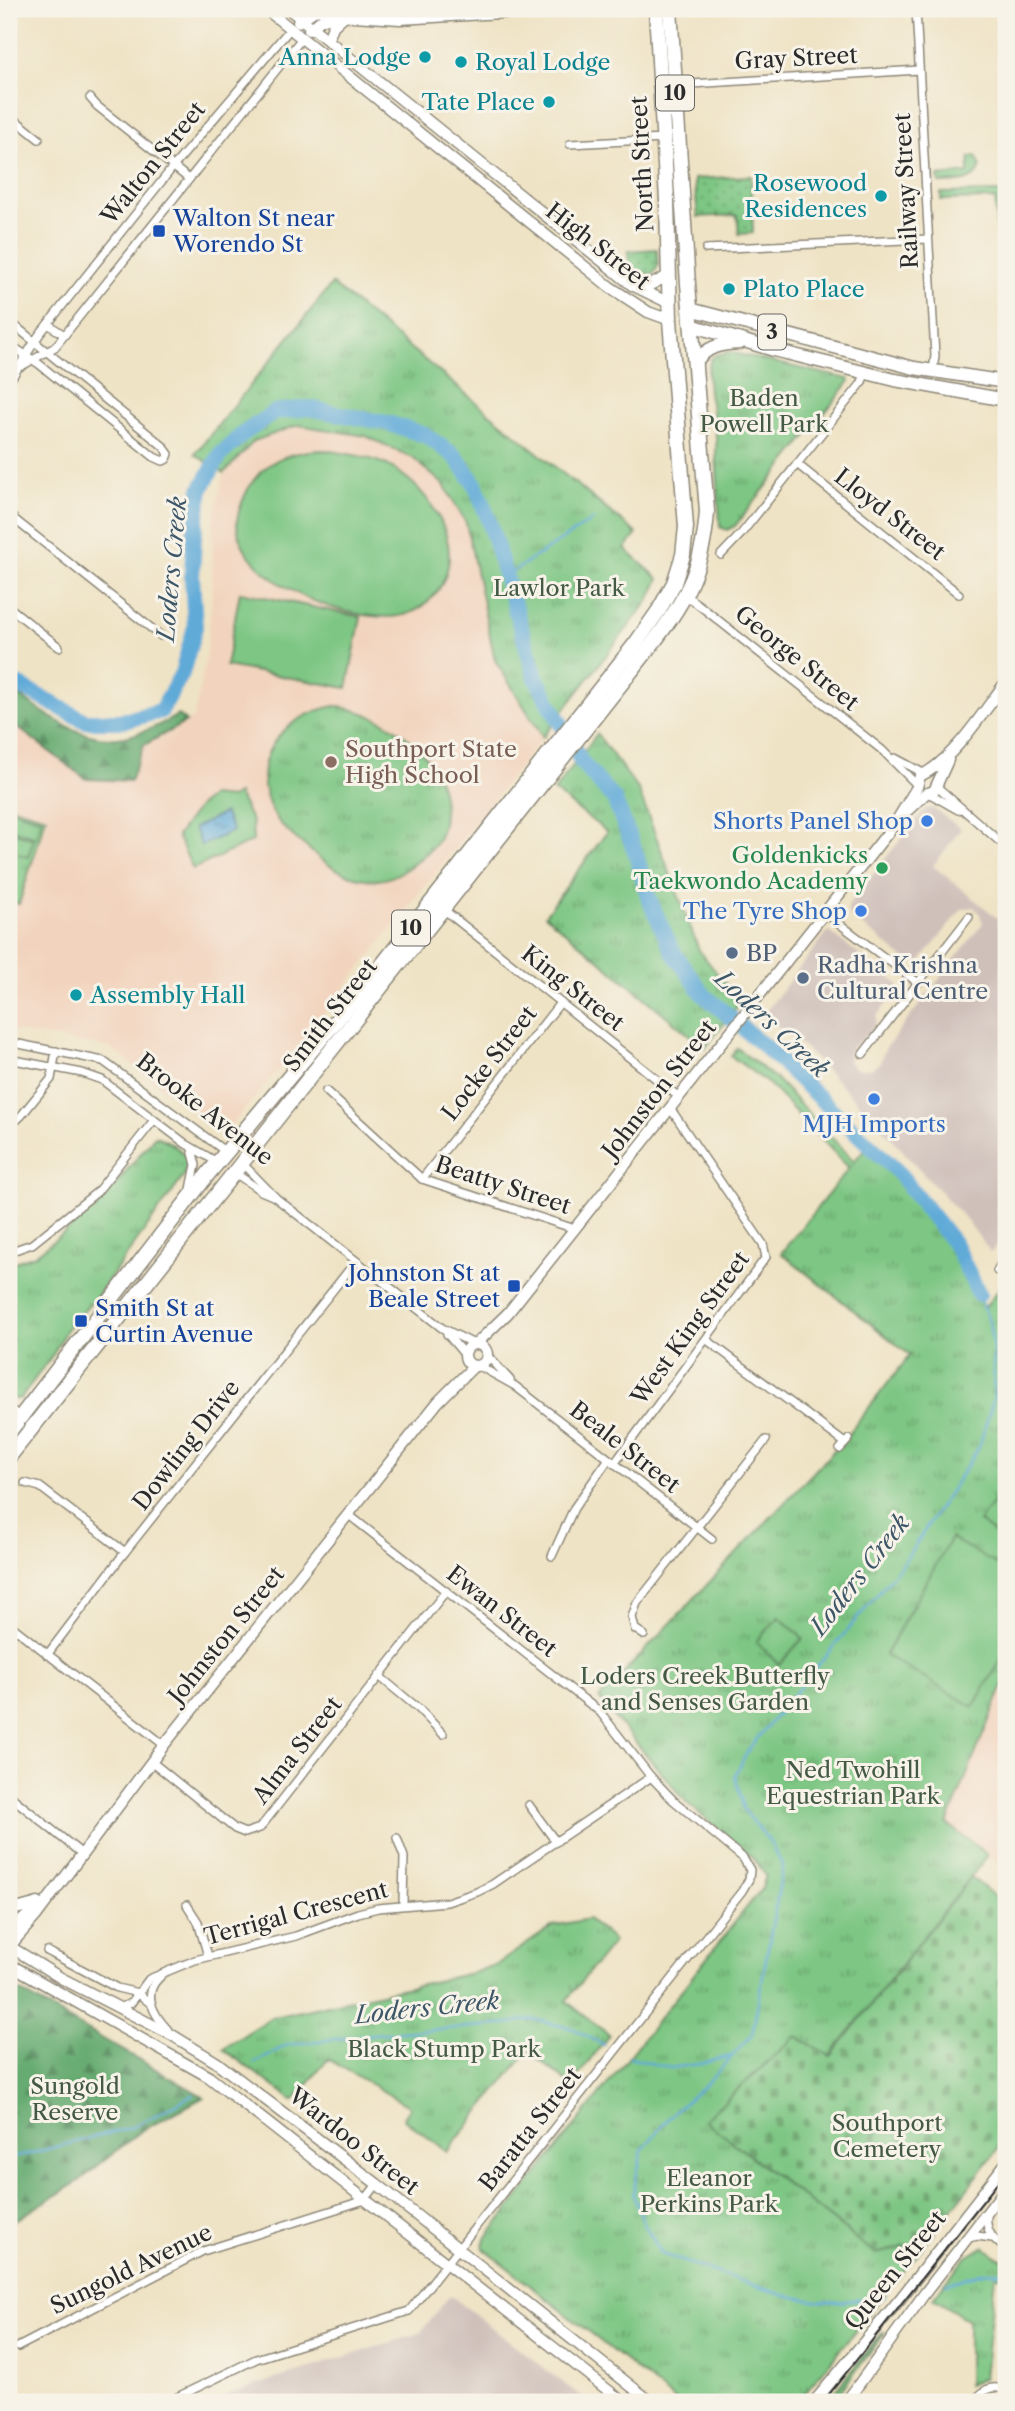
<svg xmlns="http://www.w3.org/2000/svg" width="1015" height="2411" font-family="'Libre Caslon Text',serif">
<defs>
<pattern id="grass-dots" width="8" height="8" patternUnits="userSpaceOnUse" patternTransform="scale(1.75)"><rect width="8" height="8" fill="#7dc683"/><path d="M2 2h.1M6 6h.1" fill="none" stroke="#67a16b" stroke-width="1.8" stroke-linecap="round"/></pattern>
<pattern id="forest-firs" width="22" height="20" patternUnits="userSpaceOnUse" patternTransform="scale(1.75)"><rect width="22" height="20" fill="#66ab71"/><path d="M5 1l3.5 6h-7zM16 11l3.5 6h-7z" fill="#548b5d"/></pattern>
<pattern id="cemetery-stones" width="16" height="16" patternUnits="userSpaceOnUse" patternTransform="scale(1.75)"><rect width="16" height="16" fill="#7dc683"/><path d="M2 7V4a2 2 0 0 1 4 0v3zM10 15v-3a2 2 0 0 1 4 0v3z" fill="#67a16b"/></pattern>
<pattern id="park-tufts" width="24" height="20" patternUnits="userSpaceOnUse" patternTransform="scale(1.75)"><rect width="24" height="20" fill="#7dc683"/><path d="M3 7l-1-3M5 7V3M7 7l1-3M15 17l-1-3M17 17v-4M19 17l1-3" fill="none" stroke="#67a16b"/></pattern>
<pattern id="water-ripples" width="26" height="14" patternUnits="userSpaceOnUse" patternTransform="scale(1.75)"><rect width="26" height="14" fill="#60aad8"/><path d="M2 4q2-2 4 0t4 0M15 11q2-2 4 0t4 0" fill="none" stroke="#4f8baf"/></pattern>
</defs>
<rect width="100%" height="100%" fill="#f7f3e8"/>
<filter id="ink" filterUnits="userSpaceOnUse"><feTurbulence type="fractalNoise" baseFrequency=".0143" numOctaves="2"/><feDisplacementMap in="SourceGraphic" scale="14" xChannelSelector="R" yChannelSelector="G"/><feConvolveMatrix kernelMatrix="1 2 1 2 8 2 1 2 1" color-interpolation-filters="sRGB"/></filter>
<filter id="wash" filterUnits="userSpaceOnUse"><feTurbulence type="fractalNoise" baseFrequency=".00686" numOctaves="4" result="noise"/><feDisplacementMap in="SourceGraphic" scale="28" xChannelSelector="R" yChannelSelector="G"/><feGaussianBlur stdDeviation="1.57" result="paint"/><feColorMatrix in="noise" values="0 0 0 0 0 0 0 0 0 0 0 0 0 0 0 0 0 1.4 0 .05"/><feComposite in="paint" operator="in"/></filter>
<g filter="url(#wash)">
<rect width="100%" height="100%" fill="#efe3c5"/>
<g fill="#f2d4be">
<path d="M298,425L366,436L413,458L444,485L466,523L495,660L543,737L300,1044L228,1129L218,1131L111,1048L9,1030V721L31,735L144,745L194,717L206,656L212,595L213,522L224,473L254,441Z"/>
<path d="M1006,1678V1869L946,1824Z"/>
</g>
<g fill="#cfc0ba">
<path d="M933,808L961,829L933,866L1006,925V1233L991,1253L968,1222L871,1116L804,1047L763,1015L828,931L898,984V989L877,1016L875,1025L869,1034L850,1049L849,1063L857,1069H870L880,1063L885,1049L983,923L979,912L973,907L962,909L919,963H910L848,914V906L925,809Z"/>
<path d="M450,2295L588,2402H216L235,2392L420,2333Z"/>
</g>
<g fill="url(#grass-dots)" stroke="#547857" stroke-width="2">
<path d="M751,176L753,233L739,234L737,215L698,217L694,179Z"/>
<path d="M657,249L658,266L653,274H643L629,264L628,251Z"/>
</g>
<g fill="url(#forest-firs)" stroke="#486b4e" stroke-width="2">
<path d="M9,688C40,710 77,741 117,738C139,736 160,724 179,715L186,722L144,745L130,781L86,779L9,721Z"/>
<path d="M9,1985L204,2097L141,2131L79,2181L9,2224Z"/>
</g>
<path fill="url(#cemetery-stones)" stroke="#547857" stroke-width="2" d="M971,1877L1006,1906V2138L928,2241L876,2254L704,2120L796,2036L831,2056Z"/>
<g fill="url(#park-tufts)" stroke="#547857" stroke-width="2">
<path d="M1006,192V269H999L995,199L941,200V193Z"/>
<path d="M332,284L637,534L625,549L659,579L649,600L543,737L495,660L466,523L444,485L413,458L366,436L298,425L254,441L224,473L195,454Z"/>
<path d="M729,352L849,379L850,381L735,526L727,530L720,527L716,450C720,422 698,378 713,356Z"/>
<path d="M335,706C387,713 444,753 444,810C444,830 439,844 423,856C412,866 393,880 377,880C352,880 329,867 311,851C298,840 282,829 273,813C245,760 281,716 335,706Z"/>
<path d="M597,734L638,789L699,950L740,1003L705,1048L545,915L607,832L554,791Z"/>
<path d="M9,806L46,817L19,904L9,901Z"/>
<path d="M737,1048L777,1080L854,1161L868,1145C917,1189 962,1245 984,1308L1006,1280V1678L947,1824L988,1855L830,2056L796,2036L704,2120L876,2254L928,2241L798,2402H677L483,2248L484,2241L762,1888L766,1875L752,1857L687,1803L599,1699L842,1442L910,1355L781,1253L849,1168L770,1085L731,1056Z"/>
<path d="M155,1136C168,1140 180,1148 188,1160L184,1176L95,1299L67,1328L54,1353L20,1399H13L9,1395V1264L35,1255L96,1208Z"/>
<path d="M588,1919L614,1941L566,2001L609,2035L571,2085L528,2051L447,2152L403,2118L410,2107L328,2059L294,2101L223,2049L270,2018L476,1972L499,1963L553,1926Z"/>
<path d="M983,2247L1006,2262V2277L995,2276L984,2378L968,2385V2320L933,2298L965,2258Z"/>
</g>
<g fill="#7dc683" stroke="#547857" stroke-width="2">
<path d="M976,156L981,167C973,184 956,182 939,183L938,176L968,173L970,157Z"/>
<path d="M324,450C343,453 362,455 380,462C417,476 456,526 448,566C444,590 424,612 399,616C349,623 241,584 237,524C237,512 243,499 248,489C265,459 291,451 324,450Z"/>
<path d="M240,592L361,617L347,688L226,666Z"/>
<path d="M238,794L252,822L253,841L193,869L177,836L199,806L211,796L231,798Z"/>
<path d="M9,809L42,819L36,837L9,828Z"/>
<path d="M9,831L34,839L28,857L9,851Z"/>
<path d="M1006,1486V1542L979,1521Z"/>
<path d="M951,1538L1006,1570V1652L973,1707L885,1655Z"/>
<path d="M779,1617L803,1638L779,1665L756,1641Z"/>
<path d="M883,2332L885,2333L835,2398L832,2402H828L827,2400Z"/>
</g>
<path fill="url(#water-ripples)" stroke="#466a82" stroke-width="2" d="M224,813L233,831L201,846L194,828Z"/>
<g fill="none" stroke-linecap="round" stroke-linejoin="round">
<g stroke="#60aad8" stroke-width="2.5">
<path d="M506,576L594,519"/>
<path d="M630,2058L670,2068L699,2064L732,2056"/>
<path d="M254,2063L287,2045L374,2034L498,2025L533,2019L574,2029L604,2045"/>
<path d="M9,2159L133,2127L193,2095"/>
<path d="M946,2284L985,2272L1006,2273"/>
<path d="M885,2297L839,2302L816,2301L783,2295L662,2254L645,2226L633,2193L642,2150L671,2115L707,2083L752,2035L783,1866L769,1841L744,1810L735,1775L750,1747L904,1562L979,1447L994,1397L993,1346L989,1321L979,1294"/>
</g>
<path stroke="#60aad8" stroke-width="16" d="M9,680L85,721H122L161,711L182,673L195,627L192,577L194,535L201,489L220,455L244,433L275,412L308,408L387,423L425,435L455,456L475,484L488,518L536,678L582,763L614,799L635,851L649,899L673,952L704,995L764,1046L897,1171L955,1245L979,1294"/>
</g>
</g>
<g filter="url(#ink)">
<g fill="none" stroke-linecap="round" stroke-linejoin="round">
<g stroke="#8d8778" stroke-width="10">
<g id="street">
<path d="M916,9L935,356L933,371"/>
<path d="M675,85L919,70"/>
<path d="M90,98L97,106L189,179"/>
<path d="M9,115L39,139"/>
<path d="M570,144L664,139"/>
<path d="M706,249L928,239"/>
<path d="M9,321L163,446L169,454L167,459L163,461L154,457L39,364L9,344"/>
<path d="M48,324L64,335"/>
<path d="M22,366L55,347L302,38"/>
<path d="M9,382L39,335L173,167L290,29"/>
<path d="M797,464L959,594"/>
<path d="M9,515L161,636"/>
<path d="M721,555L741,534L861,384L866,372"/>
<path d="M686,596L699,605L882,750L916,784"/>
<path d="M9,607L59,647"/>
<path d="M895,758L925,774"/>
<path d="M936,786L1006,847"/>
<path d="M930,794L958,810"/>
<path d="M443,909L679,1097"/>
<path d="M825,913L917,982"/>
<path d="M9,1042L103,1061L226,1152"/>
<path d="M863,1054L969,917"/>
<path d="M9,1059L82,1073L102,1080L186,1144L217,1162"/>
<path d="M326,1091L422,1179L575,1229"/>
<path d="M9,1127L21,1116L51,1079L56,1051"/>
<path d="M242,1163L276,1198L442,1328L474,1344"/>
<path d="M235,1173L261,1191L275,1197"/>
<path d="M422,1179L560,1003"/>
<path d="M191,1189L196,1165L192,1149"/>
<path d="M9,1252L32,1244L97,1192L154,1120"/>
<path d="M997,1271L1006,1255"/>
<path d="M447,1334L464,1354"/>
<path d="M707,1340L845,1443"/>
<path d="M487,1355L510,1380"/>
<path d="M479,1366L515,1386L712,1539"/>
<path d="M9,1408L20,1417"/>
<path d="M840,1449L849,1439"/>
<path d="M614,1464L766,1257L763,1244L670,1108"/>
<path d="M25,1483L40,1487L125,1552"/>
<path d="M552,1556L574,1508L608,1460"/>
<path d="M9,1624L164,1745"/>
<path d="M644,1635L635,1629L632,1617L637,1603L766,1440"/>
<path d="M47,1655L125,1552L356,1261"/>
<path d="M379,1676L419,1709L443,1734"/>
<path d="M152,1762L235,1829L245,1833L260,1828L446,1591"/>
<path d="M9,1795L82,1854"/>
<path d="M529,1805L556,1842"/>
<path d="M397,1838L404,1857L403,1904"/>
<path d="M187,1905L198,1922L208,1956"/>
<path d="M47,1951L117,1988L138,1993L151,2004"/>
<path d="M160,1977C141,1994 154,2015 168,2030"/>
<path d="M120,2008L131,2003L149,1979L195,1960L296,1936L358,1913L378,1908L447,1902L477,1892L493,1884L651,1777"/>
<path d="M987,2216C985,2232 994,2240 1006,2249"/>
<path d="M969,2238L977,2236L992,2238"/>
<path d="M18,2347L203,2251L365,2200L377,2184"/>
<path d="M167,2402L256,2359L409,2311L742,1891L749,1879L750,1870L743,1858L673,1800L651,1777L600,1712L349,1515"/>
<path d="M973,2402C984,2390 990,2384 1006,2390"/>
</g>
</g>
<g stroke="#8d8778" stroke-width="13">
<g id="secondary">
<path d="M266,9L610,287L648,312L670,320"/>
<path d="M289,9L632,285L669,303"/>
<path d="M298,22L314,11L326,9"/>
<path d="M309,30L321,20L338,15L400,19L567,9"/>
<path d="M328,40L333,26L345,15"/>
<path d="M633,281L650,285L670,275"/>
<path d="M908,810L925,794L934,791L948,760"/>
<circle cx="476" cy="1355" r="11"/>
<path d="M476,1344L508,1313L894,825L917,787L920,776C953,761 983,712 1006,682"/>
<path d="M9,1911L38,1903"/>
<path d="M9,1932L38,1906"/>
<path d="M9,1946L61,1978L172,2035L216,2062L377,2184L651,2402"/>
<path d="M9,1947L36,1916L164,1745L438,1402L474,1366"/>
<path d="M9,1964L209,2077L623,2402"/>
<path d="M814,2402L900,2299L1006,2163"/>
<path d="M846,2402L925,2293L1006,2188"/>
</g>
</g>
<g stroke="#8d8778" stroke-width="15">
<g id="primary">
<path d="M690,309L914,368L1006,382"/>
<path d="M691,325L774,350L895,380L1006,400"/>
<path d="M695,363C707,346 720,344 740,343"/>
</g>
</g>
<g stroke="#8d8778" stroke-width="17">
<g id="highway">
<path d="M9,1432L208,1174L367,984L636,643L659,610L674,583L683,555L686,527L670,320L667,200L656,9"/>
<path d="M9,1457L632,670C674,616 703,582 707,511L688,284L670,9"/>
</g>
</g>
<use href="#street" stroke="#fff" stroke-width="7"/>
<use href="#secondary" stroke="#fff" stroke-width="10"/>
<use href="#primary" stroke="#fff" stroke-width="12"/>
<use href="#highway" stroke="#fff" stroke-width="14"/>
<path stroke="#2b2b2b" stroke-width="2" d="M823,2402L1006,2172"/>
</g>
</g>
<g fill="#0f9aa8" stroke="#f7f3e8" stroke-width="2.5">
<circle cx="425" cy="57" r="7"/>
<circle cx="461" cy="62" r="7"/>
<circle cx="549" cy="102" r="7"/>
<circle cx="881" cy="196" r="7"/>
<circle cx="729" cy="289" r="7"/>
<circle cx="76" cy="995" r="7"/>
</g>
<g fill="#1a4fb4" stroke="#f7f3e8" stroke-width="2.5">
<rect x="152" y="224" width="14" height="14" rx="3.5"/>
<rect x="507" y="1279" width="14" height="14" rx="3.5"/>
<rect x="74" y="1314" width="14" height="14" rx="3.5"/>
</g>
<circle fill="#8d6e63" stroke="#f7f3e8" stroke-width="2.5" cx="331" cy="762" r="7"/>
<g fill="#3f7fe0" stroke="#f7f3e8" stroke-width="2.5">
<circle cx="927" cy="821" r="7"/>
<circle cx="861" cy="911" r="7"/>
<circle cx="874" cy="1099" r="7"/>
</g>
<circle fill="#2e9e5b" stroke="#f7f3e8" stroke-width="2.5" cx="882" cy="868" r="7"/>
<g fill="#5c6f8a" stroke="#f7f3e8" stroke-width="2.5">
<circle cx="732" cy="953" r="7"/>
<circle cx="803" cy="978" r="7"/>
</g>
<g text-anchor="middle" stroke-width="6" stroke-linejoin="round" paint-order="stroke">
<g fill="#f7f3e8" stroke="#686764" stroke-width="2">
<rect x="656" y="75.5" width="38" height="35" rx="5"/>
<rect x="758" y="314.5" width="28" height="35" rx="5"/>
<rect x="392" y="910.5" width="38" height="35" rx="5"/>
</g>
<g font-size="21" font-weight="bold" fill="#2b2b2b">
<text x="675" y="100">10</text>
<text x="772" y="339">3</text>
<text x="411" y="935">10</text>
</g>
<g font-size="23" fill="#0d838f" stroke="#f7f3e8" text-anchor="end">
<text x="411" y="65">Anna Lodge</text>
<text x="475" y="70" text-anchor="start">Royal Lodge</text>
<text x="535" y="110">Tate Place</text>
<text x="867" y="191">Rosewood<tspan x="867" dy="26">Residences</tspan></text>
<text x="743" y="297" text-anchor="start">Plato Place</text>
<text x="90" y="1003" text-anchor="start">Assembly Hall</text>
</g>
<g font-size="23" fill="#2b2b2b" stroke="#f7f3e8">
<text transform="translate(796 58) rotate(-3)" y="8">Gray Street</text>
<text transform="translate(153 163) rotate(-51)" y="8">Walton Street</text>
<text transform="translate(642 164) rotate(-93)" y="8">North Street</text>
<text transform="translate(906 191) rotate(-93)" y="8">Railway Street</text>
<text transform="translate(598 246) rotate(38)" y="8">High Street</text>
<text transform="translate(890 514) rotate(38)" y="8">Lloyd Street</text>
<text transform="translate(797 658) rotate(39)" y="8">George Street</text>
<text transform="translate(573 988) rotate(38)" y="8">King Street</text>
<text transform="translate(330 1015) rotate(-52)" y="8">Smith Street</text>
<text transform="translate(489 1063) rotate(-52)" y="8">Locke Street</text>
<text transform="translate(659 1089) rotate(-52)" y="8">Johnston Street</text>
<text transform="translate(205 1109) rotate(38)" y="8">Brooke Avenue</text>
<text transform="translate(503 1185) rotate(18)" y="8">Beatty Street</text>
<text transform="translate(690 1328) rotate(-54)" y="8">West King Street</text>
<text transform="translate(186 1445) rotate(-52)" y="8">Dowling Drive</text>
<text transform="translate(625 1447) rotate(38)" y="8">Beale Street</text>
<text transform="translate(502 1611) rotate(38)" y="8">Ewan Street</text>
<text transform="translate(226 1635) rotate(-51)" y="8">Johnston Street</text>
<text transform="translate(297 1750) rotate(-52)" y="8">Alma Street</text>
<text transform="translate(296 1913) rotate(-15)" y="8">Terrigal Crescent</text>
<text transform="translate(530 2129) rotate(-52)" y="8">Baratta Street</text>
<text transform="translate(354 2141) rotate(38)" y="8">Wardoo Street</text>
<text transform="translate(131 2269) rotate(-26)" y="8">Sungold Avenue</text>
<text transform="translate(895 2270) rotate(-51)" y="8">Queen Street</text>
</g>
<g font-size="23" fill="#164399" stroke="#f7f3e8" text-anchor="start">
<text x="173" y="226">Walton St near<tspan x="173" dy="26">Worendo St</tspan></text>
<text x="500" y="1281" text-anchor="end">Johnston St at<tspan x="500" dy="26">Beale Street</tspan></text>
<text x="95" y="1316">Smith St at<tspan x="95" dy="26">Curtin Avenue</tspan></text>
</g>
<g font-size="23" fill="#445a45" stroke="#f7f3e8">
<text x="764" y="406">Baden<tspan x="764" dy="26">Powell Park</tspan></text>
<text x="559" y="596">Lawlor Park</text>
<text x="705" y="1684">Loders Creek Butterfly<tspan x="705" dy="26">and Senses Garden</tspan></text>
<text x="853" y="1778">Ned Twohill<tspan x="853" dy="26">Equestrian Park</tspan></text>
<text x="444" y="2057">Black Stump Park</text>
<text x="75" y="2094">Sungold<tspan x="75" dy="26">Reserve</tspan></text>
<text x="887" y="2131">Southport<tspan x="887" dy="26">Cemetery</tspan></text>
<text x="709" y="2186">Eleanor<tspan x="709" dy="26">Perkins Park</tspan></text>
</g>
<g font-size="23" fill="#785e54" stroke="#f7f3e8" text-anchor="start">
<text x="345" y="757">Southport State<tspan x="345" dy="26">High School</tspan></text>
</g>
<g font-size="23" fill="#366cbe" stroke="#f7f3e8" text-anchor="end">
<text x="913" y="829">Shorts Panel Shop</text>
<text x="847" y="919">The Tyre Shop</text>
<text x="874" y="1132" text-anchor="middle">MJH Imports</text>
</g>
<g font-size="23" fill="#27864d" stroke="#f7f3e8" text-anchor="end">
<text x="868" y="863">Goldenkicks<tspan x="868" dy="26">Taekwondo Academy</tspan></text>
</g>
<g font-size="23" fill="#4e5e75" stroke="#f7f3e8" text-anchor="start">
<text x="746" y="961">BP</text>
<text x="817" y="973">Radha Krishna<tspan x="817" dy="26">Cultural Centre</tspan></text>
</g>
<g font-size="24" font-style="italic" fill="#3e5768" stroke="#f7f3e8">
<text transform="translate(172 569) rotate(-85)" y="8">Loders Creek</text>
<text transform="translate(772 1024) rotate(43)" y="8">Loders Creek</text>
<text transform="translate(860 1575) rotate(-52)" y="8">Loders Creek</text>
<text transform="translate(427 2008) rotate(-6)" y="8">Loders Creek</text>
</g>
</g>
<rect width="1015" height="2411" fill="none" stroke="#f7f3e8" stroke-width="35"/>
</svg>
